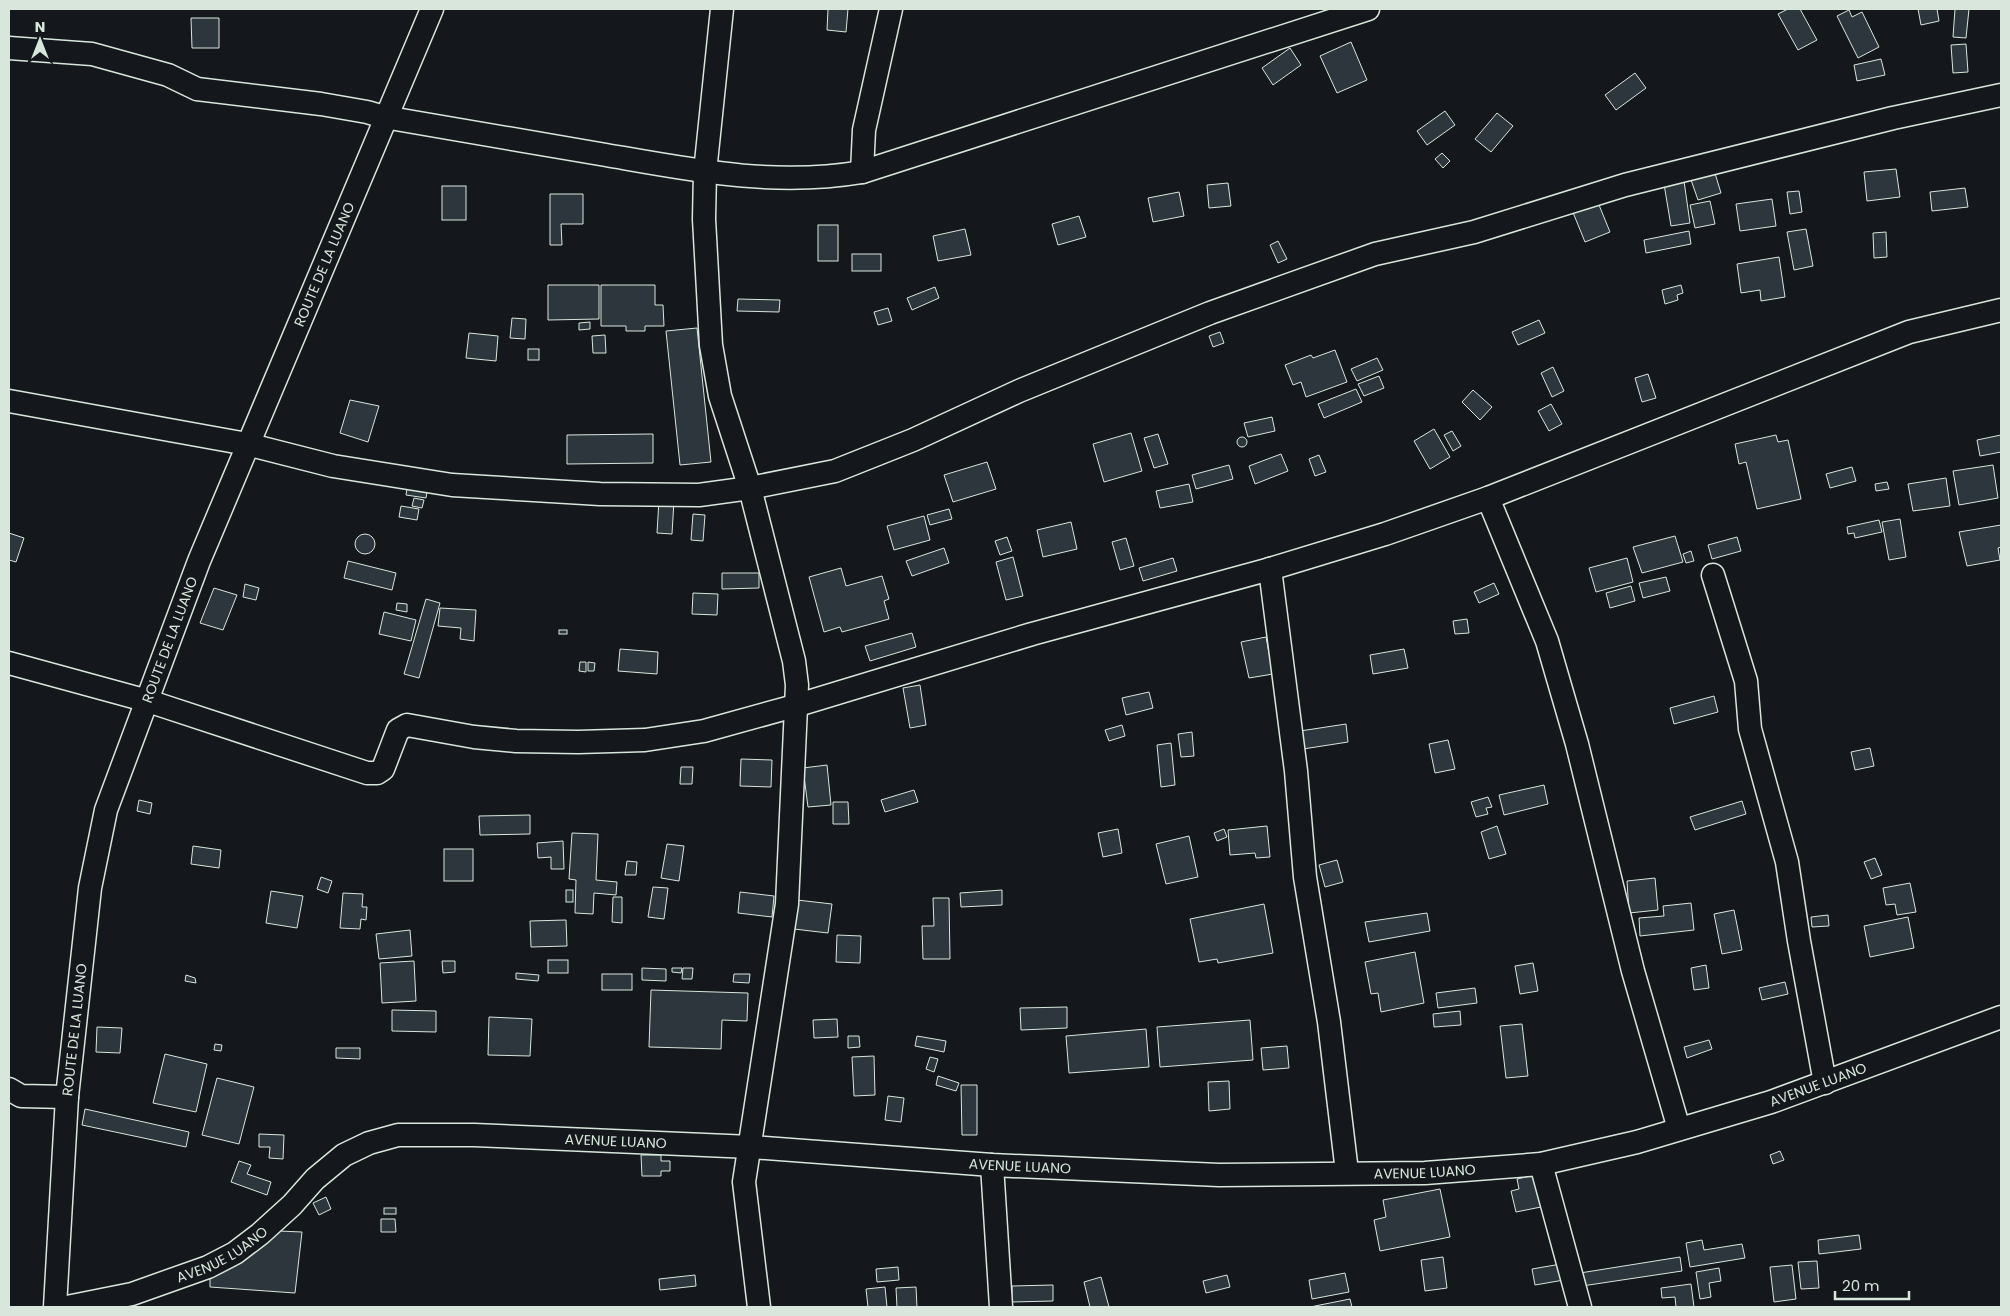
<svg xmlns="http://www.w3.org/2000/svg" width="2010" height="1316" font-family="Poppins,sans-serif">
<rect width="100%" height="100%" fill="#14181c"/>
<g fill="#2c363c" stroke="#d8e6dc">
<path d="M828,9H848L846,32L827,30Z"/>
<path d="M1788,9H1800L1817,40L1798,50L1778,14Z"/>
<path d="M1918,9H1937L1939,21L1921,25Z"/>
<path d="M1955,9H1969L1966,38L1953,37Z"/>
<path d="M1849,10L1852,17L1862,12L1879,47L1858,58L1837,16Z"/>
<path d="M191,18H219V48H192Z"/>
<path d="M1351,42L1367,80L1337,93L1320,56Z"/>
<path d="M1966,44L1968,72L1953,73L1951,45Z"/>
<path d="M1290,48L1301,65L1273,85L1262,68Z"/>
<path d="M1881,59L1885,75L1857,81L1854,65Z"/>
<path d="M1635,73L1646,88L1616,110L1605,95Z"/>
<path d="M1445,111L1455,125L1427,145L1417,131Z"/>
<path d="M1497,113L1513,126L1491,152L1475,139Z"/>
<path d="M1442,153L1450,161L1443,168L1435,159Z"/>
<path d="M1896,169L1900,197L1867,201L1864,172Z"/>
<path d="M1714,170L1721,193L1698,200L1690,177Z"/>
<path d="M1684,181L1690,223L1671,226L1664,184Z"/>
<path d="M1228,183L1231,206L1209,208L1207,185Z"/>
<rect x="442" y="186" width="24" height="34"/>
<path d="M1965,188L1968,207L1932,211L1930,192Z"/>
<path d="M1799,191L1802,212L1790,214L1787,192Z"/>
<path d="M1179,192L1184,216L1153,222L1148,198Z"/>
<path d="M550,194H583V224H561L562,245H550Z"/>
<path d="M1772,199L1776,226L1740,231L1736,204Z"/>
<path d="M1597,200L1610,232L1585,242L1572,210Z"/>
<path d="M1710,201L1715,224L1695,228L1690,205Z"/>
<path d="M1079,216L1086,237L1058,245L1052,224Z"/>
<rect x="818" y="225" width="20" height="36"/>
<path d="M965,229L971,255L938,261L933,236Z"/>
<path d="M1806,229L1813,266L1794,270L1787,232Z"/>
<path d="M1689,231L1691,244L1646,253L1644,240Z"/>
<path d="M1886,232L1887,257L1874,258L1873,233Z"/>
<path d="M1278,241L1287,259L1278,263L1270,245Z"/>
<rect x="852" y="254" width="29" height="17"/>
<path d="M1779,257L1785,297L1761,301L1760,290L1741,293L1737,264Z"/>
<path d="M548,285H599V319L548,320Z"/>
<path d="M601,285H655V305H663L664,326H645V331H626V326H601Z"/>
<path d="M1681,285L1683,293L1677,295L1678,300L1665,304L1662,290Z"/>
<path d="M935,287L939,298L912,310L907,298Z"/>
<path d="M738,299L780,300L779,312L737,311Z"/>
<path d="M888,308L892,321L878,325L874,312Z"/>
<path d="M512,318L526,319L525,339L510,338Z"/>
<path d="M1539,320L1545,333L1518,345L1512,332Z"/>
<path d="M590,322V329L579,330V323Z"/>
<path d="M697,328L711,462L680,465L666,331Z"/>
<path d="M1220,332L1224,343L1213,347L1209,336Z"/>
<path d="M469,333L498,336L496,361L466,358Z"/>
<path d="M605,335L606,353H593L592,336Z"/>
<rect x="528" y="349" width="11" height="11"/>
<path d="M1335,350L1347,382L1306,397L1301,382L1293,385L1285,365L1311,355L1313,358Z"/>
<path d="M1377,358L1383,370L1357,381L1351,369Z"/>
<path d="M1553,367L1564,391L1552,397L1541,373Z"/>
<path d="M1648,374L1656,398L1642,402L1635,378Z"/>
<path d="M1379,376L1384,388L1364,396L1358,384Z"/>
<path d="M1356,389L1362,402L1324,418L1318,404Z"/>
<path d="M1473,390L1492,407L1480,420L1462,402Z"/>
<path d="M350,400L379,406L368,442L340,433Z"/>
<path d="M1551,404L1562,424L1549,431L1538,411Z"/>
<path d="M1272,417L1275,431L1248,437L1244,423Z"/>
<path d="M1434,429L1450,457L1430,469L1414,441Z"/>
<path d="M1452,431L1461,446L1453,451L1444,435Z"/>
<path d="M1131,433L1142,471L1104,482L1093,444Z"/>
<path d="M653,434V463L567,464V435Z"/>
<path d="M1158,434L1168,464L1154,468L1144,438Z"/>
<path d="M1776,435L1778,442L1788,440L1801,499L1757,509L1746,462L1739,464L1735,444Z"/>
<path d="M2001,435V452L1980,456L1977,440Z"/>
<circle cx="1242" cy="442" r="5"/>
<path d="M1281,454L1288,471L1255,484L1249,466Z"/>
<path d="M1319,455L1326,472L1315,476L1309,459Z"/>
<path d="M987,462L996,489L953,502L944,475Z"/>
<path d="M1229,465L1233,479L1196,489L1192,475Z"/>
<path d="M1993,465L1998,498L1959,505L1953,471Z"/>
<path d="M1852,467L1856,481L1830,488L1826,474Z"/>
<path d="M1946,478L1950,506L1913,511L1908,484Z"/>
<path d="M408,482L428,486L426,498L406,495Z"/>
<path d="M1887,482L1889,489L1876,491L1875,484Z"/>
<path d="M1189,484L1193,502L1160,508L1156,491Z"/>
<path d="M414,498L424,500L422,508L412,506Z"/>
<path d="M659,500L674,501L672,534L657,533Z"/>
<path d="M401,506L419,509L417,520L399,517Z"/>
<path d="M949,509L952,519L930,525L927,515Z"/>
<path d="M693,514L705,515L703,541L691,540Z"/>
<path d="M924,516L930,540L894,550L887,526Z"/>
<path d="M1900,519L1906,557L1889,560L1882,522Z"/>
<path d="M1879,520L1882,532L1855,538L1854,533L1848,534L1847,527Z"/>
<path d="M1071,522L1077,549L1043,557L1037,530Z"/>
<path d="M2001,525V547L1998,548L2000,560L1967,566L1959,532Z"/>
<path d="M9,533L24,538L16,562L9,560Z"/>
<circle cx="365" cy="544" r="10"/>
<path d="M1675,536L1683,562L1642,573L1633,547Z"/>
<path d="M1007,537L1012,551L1000,555L995,541Z"/>
<path d="M1737,537L1741,551L1712,559L1708,545Z"/>
<path d="M1126,538L1134,566L1120,570L1112,542Z"/>
<path d="M944,548L949,563L912,576L906,561Z"/>
<path d="M1691,551L1694,561L1686,563L1683,554Z"/>
<path d="M1013,557L1023,596L1006,600L996,562Z"/>
<path d="M1173,558L1177,571L1143,581L1139,568Z"/>
<path d="M1627,558L1633,582L1596,592L1589,568Z"/>
<path d="M348,561L396,573L392,590L344,578Z"/>
<path d="M841,568L846,586L882,576L889,599L884,601L889,619L842,632L840,627L824,632L809,577Z"/>
<path d="M722,573H759V588L722,589Z"/>
<path d="M1666,577L1670,591L1643,598L1639,583Z"/>
<path d="M1494,583L1499,594L1479,603L1474,592Z"/>
<path d="M245,584L259,588L256,600L243,597Z"/>
<path d="M1631,586L1635,601L1610,608L1606,593Z"/>
<path d="M214,588L237,595L223,630L200,623Z"/>
<path d="M693,593L718,594L717,615L692,614Z"/>
<path d="M426,599L440,603L419,678L404,674Z"/>
<path d="M397,603L407,604V612L396,610Z"/>
<path d="M440,608L476,610L474,641L460,639L461,628L438,626Z"/>
<path d="M384,612L416,620L411,641L379,634Z"/>
<path d="M1467,619L1469,633L1455,634L1453,621Z"/>
<rect x="559" y="630" width="8" height="4"/>
<path d="M912,633L916,647L870,661L865,646Z"/>
<path d="M1266,637L1273,674L1249,678L1241,642Z"/>
<path d="M620,649L658,652L657,674L618,671Z"/>
<path d="M1404,649L1408,668L1373,674L1370,655Z"/>
<path d="M580,662H586V672L579,671Z"/>
<path d="M588,662L595,663L594,671H588Z"/>
<path d="M920,685L926,725L910,728L903,688Z"/>
<path d="M1149,692L1153,708L1126,715L1122,698Z"/>
<path d="M1714,696L1718,712L1674,724L1670,708Z"/>
<path d="M1346,724L1348,742L1303,749L1300,731Z"/>
<path d="M1122,725L1125,736L1109,741L1105,730Z"/>
<path d="M1192,732L1194,756L1181,757L1178,734Z"/>
<path d="M1448,740L1455,769L1435,773L1429,744Z"/>
<path d="M1171,743L1175,785L1161,787L1157,745Z"/>
<path d="M1870,748L1874,766L1855,770L1851,752Z"/>
<path d="M741,759L772,760L771,787L740,786Z"/>
<path d="M827,765L831,805L808,807L803,768Z"/>
<path d="M681,767H693L692,784H680Z"/>
<path d="M1544,785L1548,804L1504,815L1499,795Z"/>
<path d="M914,790L918,802L885,812L881,800Z"/>
<path d="M1488,797L1492,807L1486,808L1488,814L1476,817L1471,802Z"/>
<path d="M139,800L152,803L150,814L137,811Z"/>
<path d="M1742,801L1746,814L1695,830L1690,817Z"/>
<path d="M833,802H848L849,824H833Z"/>
<path d="M530,815V834L480,835L479,816Z"/>
<path d="M1267,826L1270,857L1256,858L1255,853L1230,855L1228,830Z"/>
<path d="M1497,826L1506,854L1489,859L1481,832Z"/>
<path d="M1118,829L1122,853L1103,857L1098,833Z"/>
<path d="M1224,829L1227,837L1217,841L1214,833Z"/>
<path d="M572,833L598,834L596,880L617,882L616,895L594,893L593,914L575,913L576,880L569,879Z"/>
<path d="M1189,836L1198,877L1166,884L1156,844Z"/>
<path d="M563,841L564,869H551V857L538,858L537,843Z"/>
<path d="M667,844L684,846L679,881L661,878Z"/>
<path d="M193,846L221,850L219,868L191,864Z"/>
<rect x="444" y="849" width="29" height="32"/>
<path d="M1875,858L1882,875L1871,879L1864,862Z"/>
<path d="M1337,860L1343,882L1325,887L1319,865Z"/>
<path d="M627,861L637,862L636,875H625Z"/>
<path d="M321,877L332,881L328,893L317,889Z"/>
<path d="M1655,878L1658,910L1629,913L1627,881Z"/>
<path d="M1910,883L1916,912L1897,915L1895,904L1886,905L1883,888Z"/>
<path d="M653,887L668,888L664,919L648,917Z"/>
<rect x="566" y="890" width="7" height="12"/>
<path d="M1002,890V905L961,907L960,893Z"/>
<path d="M271,891L303,896L297,928L266,923Z"/>
<path d="M740,892L774,896L772,917L738,913Z"/>
<path d="M343,893L363,894L362,907H367L366,920L361,919L360,929L340,928Z"/>
<path d="M613,897H622V923L612,922Z"/>
<path d="M933,898H949L950,959H923L922,926H934Z"/>
<path d="M797,900L832,904L828,933L794,929Z"/>
<path d="M1691,903L1694,930L1640,936L1639,918L1664,916L1663,906Z"/>
<path d="M1264,904L1273,953L1218,963L1217,959L1199,962L1190,919Z"/>
<path d="M1734,910L1742,950L1722,954L1714,914Z"/>
<path d="M1427,913L1430,931L1369,942L1365,922Z"/>
<path d="M1828,915L1829,926L1812,927L1811,917Z"/>
<path d="M1908,917L1914,948L1870,957L1864,926Z"/>
<path d="M566,920L567,946L531,947L530,921Z"/>
<path d="M410,930L412,956L379,959L376,934Z"/>
<path d="M837,935L861,936L860,963L836,962Z"/>
<path d="M1415,952L1424,1003L1381,1012L1378,993L1371,994L1365,962Z"/>
<rect x="548" y="960" width="20" height="13"/>
<path d="M414,961L416,1001L382,1003L380,963Z"/>
<path d="M442,961H455V972L443,973Z"/>
<path d="M1533,963L1538,991L1520,994L1515,966Z"/>
<path d="M1706,965L1709,988L1694,990L1691,968Z"/>
<path d="M642,968L666,969V981L642,980Z"/>
<path d="M672,968H682L681,973L672,972Z"/>
<path d="M683,968H693L692,979H682Z"/>
<path d="M516,973L539,975L538,981L516,979Z"/>
<rect x="602" y="974" width="30" height="16"/>
<path d="M734,974H750L749,983L733,982Z"/>
<path d="M186,975L195,978L196,983L185,981Z"/>
<path d="M1785,982L1788,994L1762,1000L1759,988Z"/>
<path d="M1475,988L1477,1003L1438,1008L1436,993Z"/>
<path d="M651,990L748,993L747,1021L722,1020L721,1049L649,1047Z"/>
<path d="M1067,1007V1028L1021,1030L1020,1008Z"/>
<path d="M392,1010L436,1011V1032L392,1031Z"/>
<path d="M1460,1011L1461,1025L1434,1027L1433,1014Z"/>
<path d="M489,1017L532,1019L530,1056L488,1055Z"/>
<path d="M837,1019L838,1037L814,1038L813,1020Z"/>
<path d="M1250,1020L1253,1060L1160,1067L1157,1027Z"/>
<path d="M1522,1024L1528,1076L1506,1078L1500,1026Z"/>
<path d="M97,1027L122,1028L120,1053L96,1052Z"/>
<path d="M1146,1029L1149,1067L1069,1073L1066,1036Z"/>
<path d="M848,1036H859L860,1047L848,1048Z"/>
<path d="M917,1036L946,1041L944,1052L915,1046Z"/>
<path d="M1709,1040L1712,1049L1687,1058L1684,1047Z"/>
<path d="M215,1044L222,1045L221,1051L214,1050Z"/>
<path d="M1287,1046L1289,1068L1263,1070L1261,1048Z"/>
<path d="M336,1048H360V1059L336,1058Z"/>
<path d="M165,1054L207,1064L196,1112L153,1103Z"/>
<path d="M874,1056L875,1095L854,1096L852,1057Z"/>
<path d="M930,1057L938,1059L934,1072L926,1069Z"/>
<path d="M938,1076L959,1083L956,1091L936,1085Z"/>
<path d="M217,1078L254,1087L239,1144L202,1135Z"/>
<path d="M1229,1081L1230,1109L1209,1111L1208,1082Z"/>
<path d="M961,1085H977V1135H962Z"/>
<path d="M888,1096L904,1098L901,1122L885,1120Z"/>
<path d="M85,1109L189,1132L186,1147L82,1125Z"/>
<path d="M259,1134L284,1135L283,1159L269,1158L270,1147H259Z"/>
<path d="M1780,1151L1784,1160L1773,1164L1770,1155Z"/>
<path d="M641,1155H661V1161H670V1171H661V1176H642Z"/>
<path d="M239,1161L251,1165L247,1174L271,1182L267,1195L231,1182Z"/>
<path d="M1544,1173L1551,1205L1516,1212L1511,1191L1519,1189L1517,1179Z"/>
<path d="M1440,1189L1450,1237L1380,1251L1374,1220L1386,1217L1383,1200Z"/>
<path d="M326,1197L331,1209L319,1215L313,1203Z"/>
<rect x="384" y="1208" width="12" height="6"/>
<path d="M381,1219H395L396,1232H381Z"/>
<path d="M279,1231L302,1232L295,1293L210,1287V1274Z"/>
<path d="M1859,1235L1861,1249L1819,1254L1818,1240Z"/>
<path d="M1702,1240L1704,1250L1742,1244L1745,1258L1690,1267L1686,1243Z"/>
<path d="M1443,1257L1447,1288L1425,1291L1421,1260Z"/>
<path d="M1680,1257L1682,1271L1582,1286L1580,1273Z"/>
<path d="M1817,1261L1819,1288L1801,1289L1798,1262Z"/>
<path d="M1561,1264L1564,1280L1535,1285L1532,1269Z"/>
<path d="M1792,1265L1796,1299L1774,1302L1770,1267Z"/>
<path d="M898,1267L899,1280L877,1282L876,1269Z"/>
<path d="M1719,1268L1721,1281L1709,1283L1711,1297L1700,1299L1696,1272Z"/>
<path d="M1345,1273L1349,1292L1312,1299L1309,1280Z"/>
<path d="M695,1275L696,1286L660,1290L659,1279Z"/>
<path d="M1227,1275L1230,1287L1206,1293L1203,1281Z"/>
<path d="M1101,1277L1109,1307H1090L1084,1282Z"/>
<path d="M1691,1284L1694,1307H1676L1675,1297L1662,1298L1661,1288Z"/>
<path d="M1053,1285V1301L1012,1302V1286Z"/>
<path d="M885,1287L887,1307H868L866,1289Z"/>
<path d="M916,1287L917,1307H897L896,1288Z"/>
<path d="M1350,1299L1352,1307H1310Z"/>
</g>
<g fill="none" stroke-linecap="round" stroke-linejoin="round">
<g stroke="#d8e6dc" stroke-width="25">
<g id="street">
<path d="M722,9L705,172L704,219L711,345L720,396L750,488L794,661L797,685L787,904L744,1182L759,1307"/>
<path d="M9,48L92,54L168,75L197,89L321,104L367,112L384,117C458,130 532,143 606,155C692,170 774,187 862,172L1368,9"/>
<path d="M862,172L864,130L891,9"/>
<path d="M9,401L247,444L333,466L452,485L600,494L699,495L750,488L835,471L913,440L1019,391L1210,313L1375,254L1474,232L1625,185L1893,118L2001,95"/>
<path d="M1488,498L1547,641L1577,744L1633,971L1679,1129"/>
<path d="M1270,569L1296,771L1305,877L1329,1022L1347,1172"/>
<path d="M1713,575L1746,681L1750,729L1787,862L1799,941L1825,1083"/>
<path d="M9,663L148,701L367,773H377L383,769L398,730L407,725L474,737L516,741L578,742L645,740L704,731L798,705L1032,634L1270,569L1385,534L1488,498L1909,332L2001,310"/>
<path d="M9,1089L21,1096L67,1097"/>
<path d="M1541,1164L1580,1307"/>
<path d="M992,1165L1001,1307"/>
<path id="s1" d="M55,1307L67,1097L90,888L106,810L199,561L432,9"/>
<path id="s2" d="M67,1307L132,1294L208,1267L235,1253L260,1234L292,1205L315,1179L344,1155L369,1143L398,1135H474L751,1147L992,1165L1219,1175L1425,1173L1541,1164L1637,1142L1771,1102L2001,1017"/>
</g>
</g>
<use href="#street" stroke="#14181c" stroke-width="22"/>
</g>
<g text-anchor="middle" stroke-width="4" stroke-linejoin="round" paint-order="stroke">
<g font-size="14" fill="#d8e6dc" stroke="#14181c">
<text dy="5" stroke="none"><textPath href="#s1" startOffset="1088">ROUTE DE LA LUANO</textPath></text>
<text dy="5" stroke="none"><textPath href="#s1" startOffset="682">ROUTE DE LA LUANO</textPath></text>
<text dy="5" stroke="none"><textPath href="#s1" startOffset="278">ROUTE DE LA LUANO</textPath></text>
<text dy="5" stroke="none"><textPath href="#s2" startOffset="1815">AVENUE LUANO</textPath></text>
<text dy="5" stroke="none"><textPath href="#s2" startOffset="600">AVENUE LUANO</textPath></text>
<text dy="5" stroke="none"><textPath href="#s2" startOffset="1005">AVENUE LUANO</textPath></text>
<text dy="5" stroke="none"><textPath href="#s2" startOffset="1410">AVENUE LUANO</textPath></text>
<text dy="5" stroke="none"><textPath href="#s2" startOffset="165">AVENUE LUANO</textPath></text>
</g>
</g>
<rect width="2010" height="1316" fill="none" stroke="#d8e6dc" stroke-width="20"/>
<g transform="translate(40 40)" stroke="#14181c" stroke-width="4" paint-order="stroke">
<path d="M0-4L9 19L0 12L-9 19Z" fill="#d8e6dc"/>
<text y="-8" font-size="14" font-weight="bold" text-anchor="middle" fill="#d8e6dc">N</text>
</g>
<path d="M1835 1291v8h74v-8" fill="none" stroke="#d8e6dc" stroke-width="2.5"/>
<text x="1842" y="1291" font-size="15" fill="#d8e6dc" stroke="#14181c" stroke-width="4" paint-order="stroke">20 m</text>
</svg>
